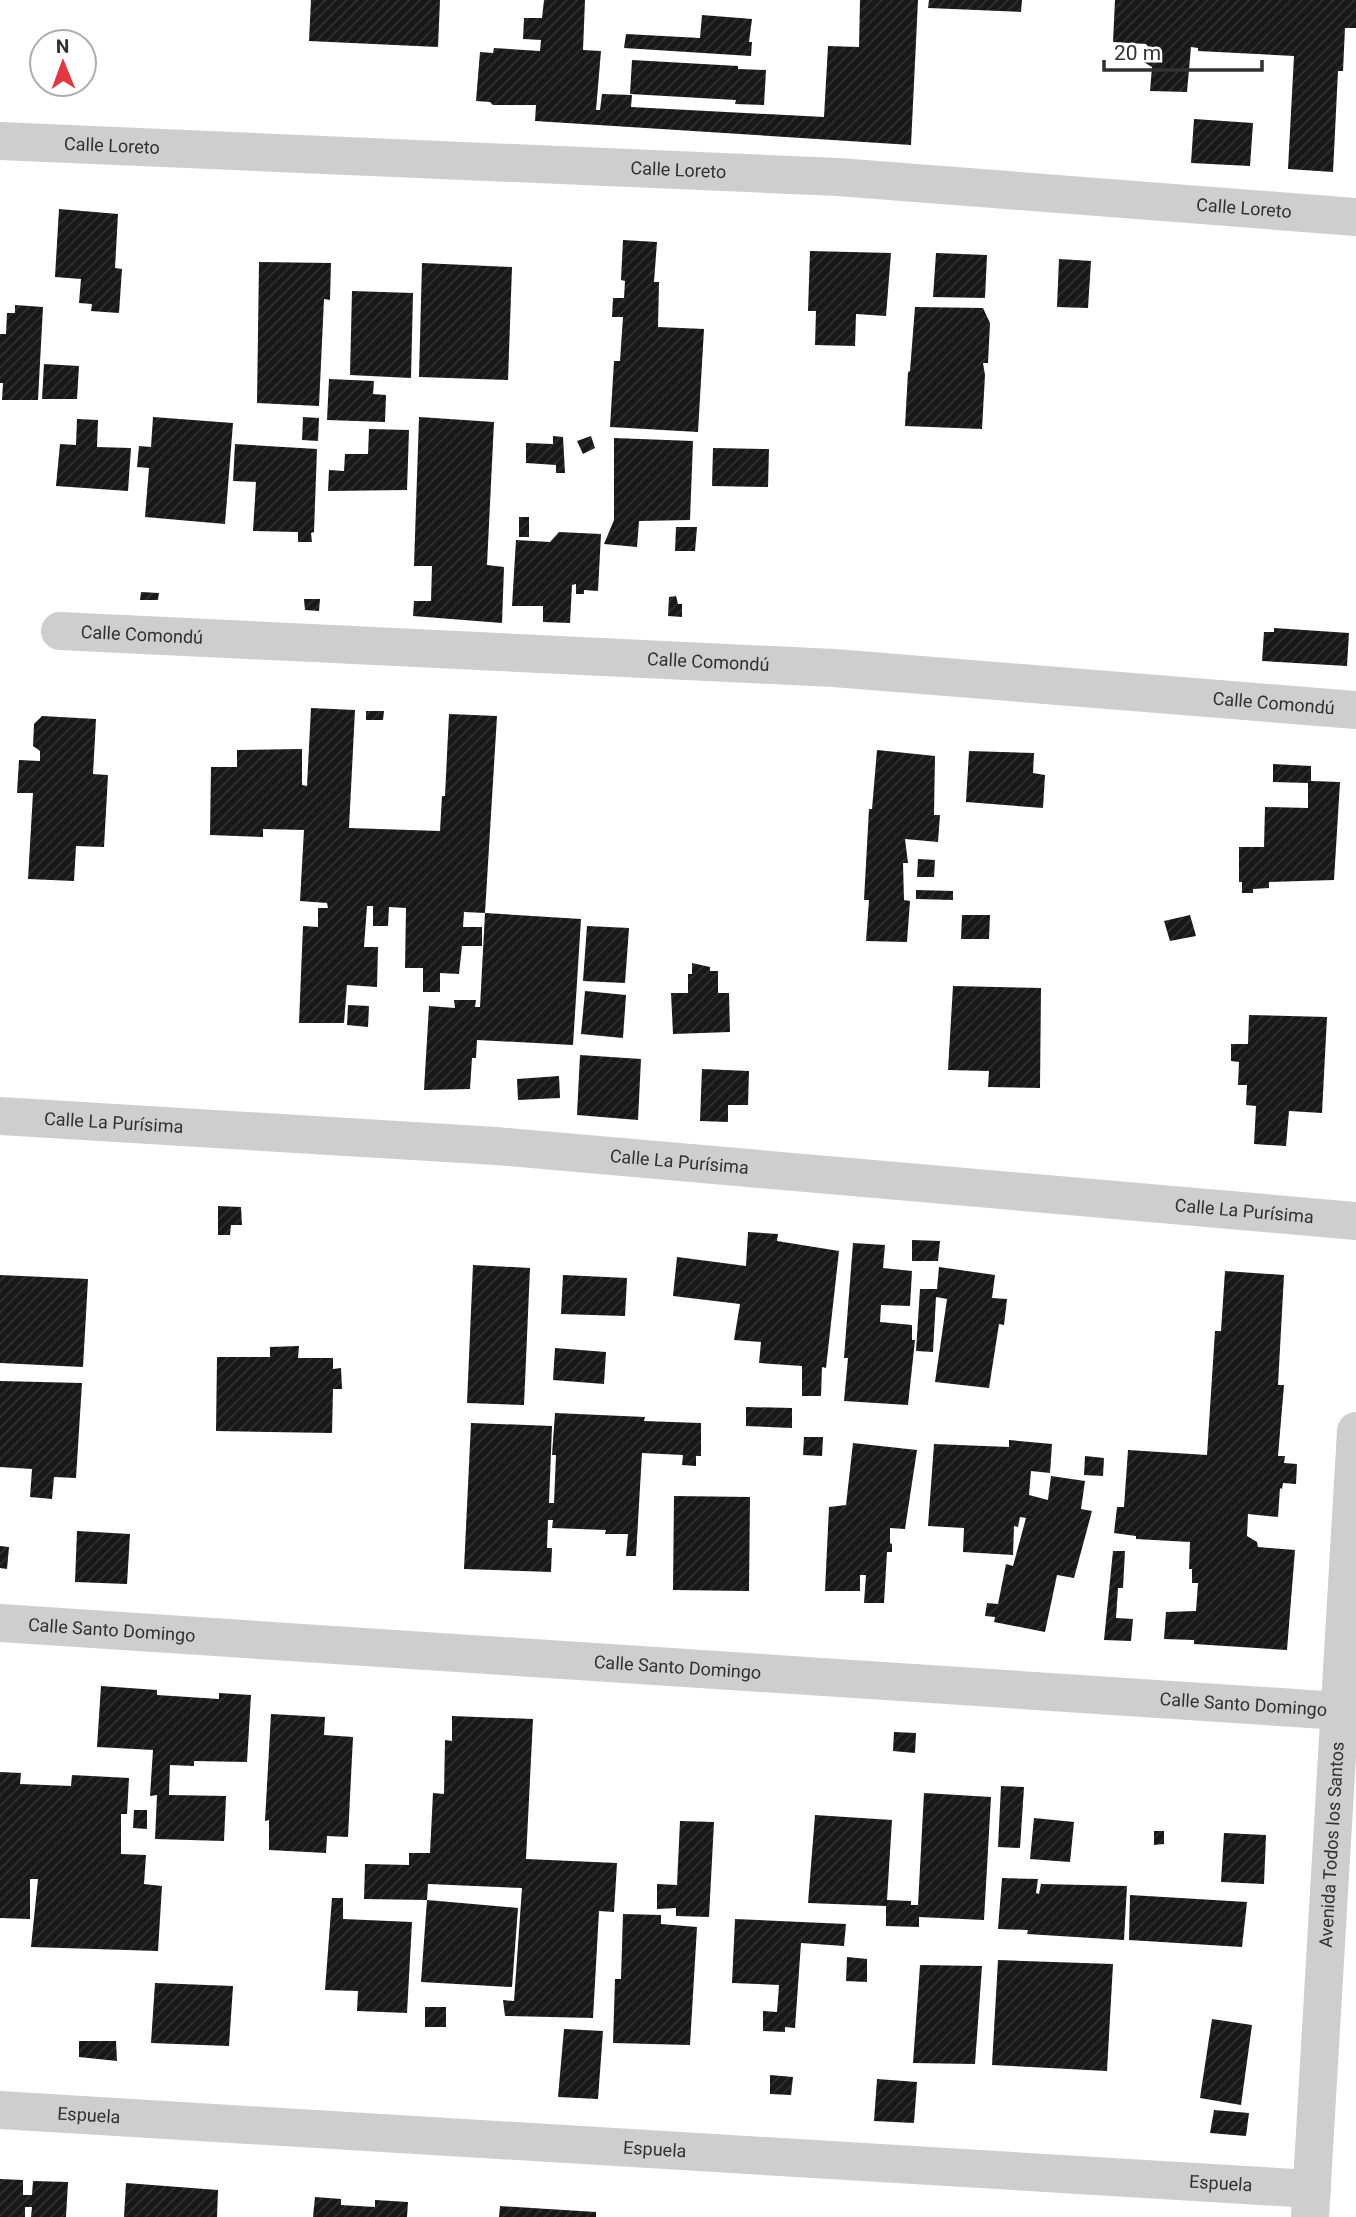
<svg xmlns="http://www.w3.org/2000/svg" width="1356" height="2217" font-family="Roboto,sans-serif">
<defs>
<pattern id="building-hatch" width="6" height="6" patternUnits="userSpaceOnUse" patternTransform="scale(1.75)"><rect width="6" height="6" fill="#181818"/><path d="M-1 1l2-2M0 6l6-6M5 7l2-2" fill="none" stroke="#313131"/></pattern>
</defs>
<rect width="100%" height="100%" fill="#fff"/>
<g fill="url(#building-hatch)">
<path d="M311,0H440L438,47L309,41Z"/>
<path d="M544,0H585L583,50L601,51L596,110H600L602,94L632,95L631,107L824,117L828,46L859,47L860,0H918L911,145L535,121L536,105H493L490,102L476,101L480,52L493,53L494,48L540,51L541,40L523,39L524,18H542Z"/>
<path d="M929,0H1022L1021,12L928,8Z"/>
<path d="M1115,0H1356V28H1345L1343,71H1338L1333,172L1288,169L1294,56L1198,51V48L1191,47L1187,92L1150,91L1152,67L1142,61L1143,53L1150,49L1146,44L1113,42Z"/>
<path d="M702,15L752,19L749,42H752L751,56L624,48L626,34L700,38Z"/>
<path d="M632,60L738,66V69L766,70L764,105L735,104L736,100L630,94Z"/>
<path d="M1194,119L1253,123L1250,166L1191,163Z"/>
<path d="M59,209L118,214L115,268L122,269L119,313L91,311L92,304L79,303L81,279L55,277Z"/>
<path d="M623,240L657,242L654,282H659L658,327L704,329L698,432L610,427L614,361H620L623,317H612L613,298H624L625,281L621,280Z"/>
<path d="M810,251L891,253L886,316L856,314L855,346L815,345L816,311H808Z"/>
<path d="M936,253L987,255L985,298L933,297Z"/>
<path d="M1059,259L1091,261L1088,308L1057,307Z"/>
<path d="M259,262L331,263L330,300L324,299L319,406L257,403Z"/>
<path d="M422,263L512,267L508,380L419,377Z"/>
<path d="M352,291L413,293L411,378L350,375Z"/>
<path d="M15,305L43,307L38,400H2L3,383H0V334H6L7,313H15Z"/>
<path d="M915,307L983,308L990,323L988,363H983L985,375L982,429L905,426L908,372L910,371Z"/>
<path d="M44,364L79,366L77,399H42Z"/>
<path d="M329,379L374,381L373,394L386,395L385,422L327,420Z"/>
<path d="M153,417L233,423L225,524L145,517L149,468L137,467L139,446L151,447Z"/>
<path d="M303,417L319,418L318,441L302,440Z"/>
<path d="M419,417L494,422L487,565L504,567L502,623L413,616L414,601H431L432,566H414Z"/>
<path d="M77,419L98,420L97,447L131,448L128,491L56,486L60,444L76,445Z"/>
<path d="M369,429L409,430L407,490L328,491L329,470L344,471L345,454H368Z"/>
<path d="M553,436L563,437L565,473H556V465L526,463V443L553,444Z"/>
<path d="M591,436L595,448L583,454L577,441Z"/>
<path d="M614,438L693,441L690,520L639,521L637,547L604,544L614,520Z"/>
<path d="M235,444L317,449L314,532L311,533L312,542H298V532L253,531L256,482L233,481Z"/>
<path d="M713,448L769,449L768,487L712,486Z"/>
<rect x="519" y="517" width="10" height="20"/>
<path d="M676,527H697L695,551H675Z"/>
<path d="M559,532L601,534L598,591L584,590V594H576V584L572,585L570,623L543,622V606H512L516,540L550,542Z"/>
<path d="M141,592L159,593L158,600H140Z"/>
<path d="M676,596L678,604H682V617L668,616L669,597Z"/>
<path d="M304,599H320L319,611L305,610Z"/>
<path d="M1274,628L1349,633L1347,666L1262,661L1264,632H1274Z"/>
<path d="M311,708L355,710L349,828L440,831L442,796H445L449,714L497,716L485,913L464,912L463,927H482V946H462L459,974L440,973V992H423V968H405L406,908L389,907L388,926H373V906H367L364,947H378L377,987L347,985L344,1023H299L303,926L318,927V908H328L327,903L300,901L304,830L263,829V837L210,835L211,767H237V750L302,749V785L307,786Z"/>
<path d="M366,711H384L383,720H366Z"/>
<path d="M42,716L96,719L93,774L108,775L104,847L76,846L74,881L28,879L33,793H17L19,760L40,761V751L33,746L34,724Z"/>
<path d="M877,750L935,756L934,815H940L938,842L905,839L908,863H903L904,900L910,901L907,942L866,941L869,900H864L869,809H872Z"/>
<path d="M969,751L1034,753L1033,773L1045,775L1043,808L966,802Z"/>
<path d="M1273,764L1311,766V781L1340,782L1334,880L1269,882V888L1253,889V893H1242V882H1239V847H1264L1265,807L1308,808V783L1273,782Z"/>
<path d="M918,859L935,860L934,877H917Z"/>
<path d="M916,890L953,891V900L916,899Z"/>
<path d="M485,913L581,919L573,1045L477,1040L476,1058H472L470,1089L424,1090L429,1006L455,1008L454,1000H476L475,1007H480Z"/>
<path d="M962,915H990L989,939H961Z"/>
<path d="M1190,915L1196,936L1170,941L1164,921Z"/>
<path d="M587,926L629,928L625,983L583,981Z"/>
<path d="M692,963L710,967V971H718V993H729L730,1032L673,1034L671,993H688V974H692Z"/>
<path d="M953,986L1041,988L1040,1088L988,1087L989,1071L948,1070Z"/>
<path d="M585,991L626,995L623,1038L581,1034Z"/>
<path d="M348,1005L369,1006L368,1027L347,1025Z"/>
<path d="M1249,1015L1327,1017L1322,1113L1289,1111L1286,1146L1254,1144L1256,1106L1246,1105L1247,1085H1238L1239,1062L1231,1061V1044H1248Z"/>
<path d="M580,1055L641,1059L638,1120L577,1115Z"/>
<path d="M702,1069L749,1071L748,1105H728V1122L700,1121Z"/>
<path d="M559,1076L560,1098L518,1100L517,1079Z"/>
<path d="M218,1206L241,1207L242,1225H231L230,1235H218Z"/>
<path d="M748,1232L778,1234L777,1241L839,1251L826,1368L822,1367L821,1396H802V1366L759,1363L761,1342L734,1340L740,1304L673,1296L677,1257L746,1266Z"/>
<path d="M912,1240L940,1241L938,1261H912Z"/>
<path d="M853,1243L885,1245L883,1268L912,1271L910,1306L881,1305L880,1322L912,1325V1340H915L908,1405L844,1401L848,1358H844Z"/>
<path d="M473,1265L530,1268L524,1405L467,1403Z"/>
<path d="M939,1267L995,1275L992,1298L1007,1299L1004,1325L999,1324L989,1388L935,1382L947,1299L936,1297L933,1352L916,1351L920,1289H937Z"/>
<path d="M1225,1271L1284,1275L1278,1385H1284L1278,1456H1285L1284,1463L1297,1464L1296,1484L1283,1483L1282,1489L1280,1488L1278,1517L1248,1514L1247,1536L1257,1542L1258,1547L1295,1550L1287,1650L1194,1644V1640L1164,1639L1166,1612L1196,1611L1198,1583H1192V1569H1189L1190,1542L1136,1539V1536L1114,1533L1117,1507H1124L1128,1450L1207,1455L1215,1331H1221Z"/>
<path d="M0,1275L88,1279L83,1367L0,1363Z"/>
<path d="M563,1275L627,1278L625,1316L561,1314Z"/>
<path d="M299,1346L298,1358H333V1369L341,1368L342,1389H333L332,1433L216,1431L217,1357H270V1347Z"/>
<path d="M555,1348L606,1352L604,1384L553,1380Z"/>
<path d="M0,1381L82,1383L76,1478L54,1477L52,1499L30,1497L32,1469L0,1467Z"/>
<path d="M746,1407L792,1408V1428L746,1426Z"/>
<path d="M555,1413L645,1417L644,1421L701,1423V1456H696V1466L682,1465L683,1455L642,1453L636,1556H626L628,1534H605L606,1530L552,1528L553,1520H548L547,1548H552L551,1572L464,1569L471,1423L552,1426L549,1503H554L556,1455H552Z"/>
<path d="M804,1437H823L822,1456L803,1455Z"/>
<path d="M1009,1440L1052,1444L1050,1473L1031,1471L1029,1495L1048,1500L1051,1476L1085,1481L1081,1509L1092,1511L1074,1578L1057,1575L1045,1632L994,1622L995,1617L985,1616L987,1603L998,1604L1006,1564L1013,1566L1026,1518L1020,1517L1018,1527L1014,1526L1013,1555L963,1552L964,1528L928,1526L934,1444L1009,1447Z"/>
<path d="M853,1443L917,1450L905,1529L890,1528V1543L892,1544V1552H887L884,1603H864L866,1575H860V1591H825L829,1507L846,1505Z"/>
<path d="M1085,1456L1104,1458L1103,1476L1084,1475Z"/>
<path d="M674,1496L750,1497L749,1591L673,1590Z"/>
<path d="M77,1531L130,1534L127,1584L75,1582Z"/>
<path d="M0,1546L9,1547L7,1569L0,1568Z"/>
<path d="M1113,1551H1125L1123,1588H1118L1116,1618L1133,1619L1131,1641L1104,1640Z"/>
<path d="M101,1686L157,1690V1695L219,1699V1693L251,1695L247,1762L194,1761V1766L170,1765L169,1795L226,1796L224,1841L155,1839L157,1795L150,1796L153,1750L97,1747Z"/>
<path d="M271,1714L325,1717L324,1735L353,1737L348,1837L327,1836L326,1853L269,1850V1820L265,1821Z"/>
<path d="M452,1716L533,1719L526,1859L617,1863L614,1912L599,1911L593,2018L505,2016L503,2000L514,2001L522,1888L428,1884L427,1900L364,1899L365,1864L409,1865V1853H430L433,1793L444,1794L445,1740L452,1741Z"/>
<path d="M894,1732L916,1733L915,1753L893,1751Z"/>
<path d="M0,1772L21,1773L20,1784L71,1786L72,1775L129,1778L127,1814H121V1854L146,1855L144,1884L162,1886L158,1951L31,1947L38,1879H30V1919L0,1918Z"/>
<path d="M1001,1786L1024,1787L1020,1848L998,1847Z"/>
<path d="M924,1793L991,1797L984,1920L919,1917V1927L886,1926V1906L808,1903L815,1815L892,1820L887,1900L911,1901V1905H918Z"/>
<path d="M134,1810H147V1829L133,1828Z"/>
<path d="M1034,1818L1074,1822L1070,1862L1030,1859Z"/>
<path d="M680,1821L714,1822L709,1917L676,1916V1908L657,1909V1884L677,1885Z"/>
<path d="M1154,1831H1164V1844L1154,1845Z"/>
<path d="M1224,1833L1266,1835L1264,1884L1221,1882Z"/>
<path d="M1002,1878L1038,1879L1036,1893L1039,1894L1041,1884L1127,1886L1124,1940L1027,1934L1028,1930L998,1929Z"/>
<path d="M1130,1895L1247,1902L1242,1947L1129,1940Z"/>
<path d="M332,1898H343V1919L412,1922L407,2013L357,2011L358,1991L325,1990Z"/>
<path d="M427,1900L518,1908L512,1987L421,1982Z"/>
<path d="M623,1914L661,1915V1924L697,1927L690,2045L613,2043L615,1979H621Z"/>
<path d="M735,1919L846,1924L844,1946L801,1943L795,2028L785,2027V2032L763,2031V2011L777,2012L779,1985L732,1983Z"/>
<path d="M847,1957L867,1959V1982L846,1981Z"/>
<path d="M998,1960L1113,1964L1107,2071L992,2065Z"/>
<path d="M920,1965L982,1966L975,2064L913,2063Z"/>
<path d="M155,1983L233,1986L229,2046L151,2043Z"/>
<rect x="425" y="2007" width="21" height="20"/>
<path d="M1212,2019L1252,2025L1241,2105L1200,2098Z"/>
<path d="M564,2029L603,2031L598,2099L558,2097Z"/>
<path d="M79,2041H116L117,2061L79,2057Z"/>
<path d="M770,2075L793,2077L791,2095L770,2094Z"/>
<path d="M877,2079L917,2082L914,2123L874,2121Z"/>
<path d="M1214,2110L1249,2113L1246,2136L1210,2133Z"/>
<path d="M0,2179L23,2180V2195H32L33,2181L68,2182L66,2217H31L32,2207H25V2217H0Z"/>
<path d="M126,2183L218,2190L217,2217H124Z"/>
<path d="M315,2197L341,2199V2205L375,2207V2200L408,2202L407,2217H313Z"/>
<path d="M500,2206L596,2212V2217H499Z"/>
</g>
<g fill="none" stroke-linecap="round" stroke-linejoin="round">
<g stroke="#cecece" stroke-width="38">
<path id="s1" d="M0,141L838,177L1356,217"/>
<path id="s2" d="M60,631L834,668L1356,710"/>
<path id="s3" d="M0,1116L496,1146L1356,1221"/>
<path id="s4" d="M0,1623L1356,1712"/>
<path id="s5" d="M0,2110L1312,2189"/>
<path id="s6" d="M1310,2217L1356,1431"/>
</g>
</g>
<g text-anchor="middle" stroke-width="7" stroke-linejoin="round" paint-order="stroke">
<g font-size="18" fill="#313131" stroke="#fff">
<text dy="6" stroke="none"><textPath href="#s1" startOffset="112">Calle Loreto</textPath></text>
<text dy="6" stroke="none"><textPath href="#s1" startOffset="679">Calle Loreto</textPath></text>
<text dy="6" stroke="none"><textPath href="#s1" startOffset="1246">Calle Loreto</textPath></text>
<text dy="6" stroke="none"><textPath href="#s2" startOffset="82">Calle Comondú</textPath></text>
<text dy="6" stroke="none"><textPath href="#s2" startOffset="649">Calle Comondú</textPath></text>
<text dy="6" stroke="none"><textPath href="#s2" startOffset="1216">Calle Comondú</textPath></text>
<text dy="6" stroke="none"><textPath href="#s3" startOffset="114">Calle La Purísima</textPath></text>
<text dy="6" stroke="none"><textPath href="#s3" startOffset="681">Calle La Purísima</textPath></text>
<text dy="6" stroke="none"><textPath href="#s3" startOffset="1248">Calle La Purísima</textPath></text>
<text dy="6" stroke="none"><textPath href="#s4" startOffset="112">Calle Santo Domingo</textPath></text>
<text dy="6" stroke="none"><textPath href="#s4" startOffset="679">Calle Santo Domingo</textPath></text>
<text dy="6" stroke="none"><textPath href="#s4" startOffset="1246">Calle Santo Domingo</textPath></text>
<text dy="6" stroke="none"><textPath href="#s6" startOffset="373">Avenida Todos los Santos</textPath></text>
<text dy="6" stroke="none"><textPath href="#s5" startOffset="89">Espuela</textPath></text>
<text dy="6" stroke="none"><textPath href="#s5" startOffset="656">Espuela</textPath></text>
<text dy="6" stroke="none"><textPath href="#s5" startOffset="1223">Espuela</textPath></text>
</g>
</g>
<g transform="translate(63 63) rotate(359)"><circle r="33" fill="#ffffff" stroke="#adadad" stroke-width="2"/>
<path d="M0-5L12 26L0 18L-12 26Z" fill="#e63641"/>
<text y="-10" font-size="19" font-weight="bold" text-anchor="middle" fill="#313131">N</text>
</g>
<path d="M1104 60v10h158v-10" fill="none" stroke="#313131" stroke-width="3.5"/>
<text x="1114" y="60" font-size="21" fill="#313131" stroke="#ffffff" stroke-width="5" paint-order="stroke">20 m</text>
</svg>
